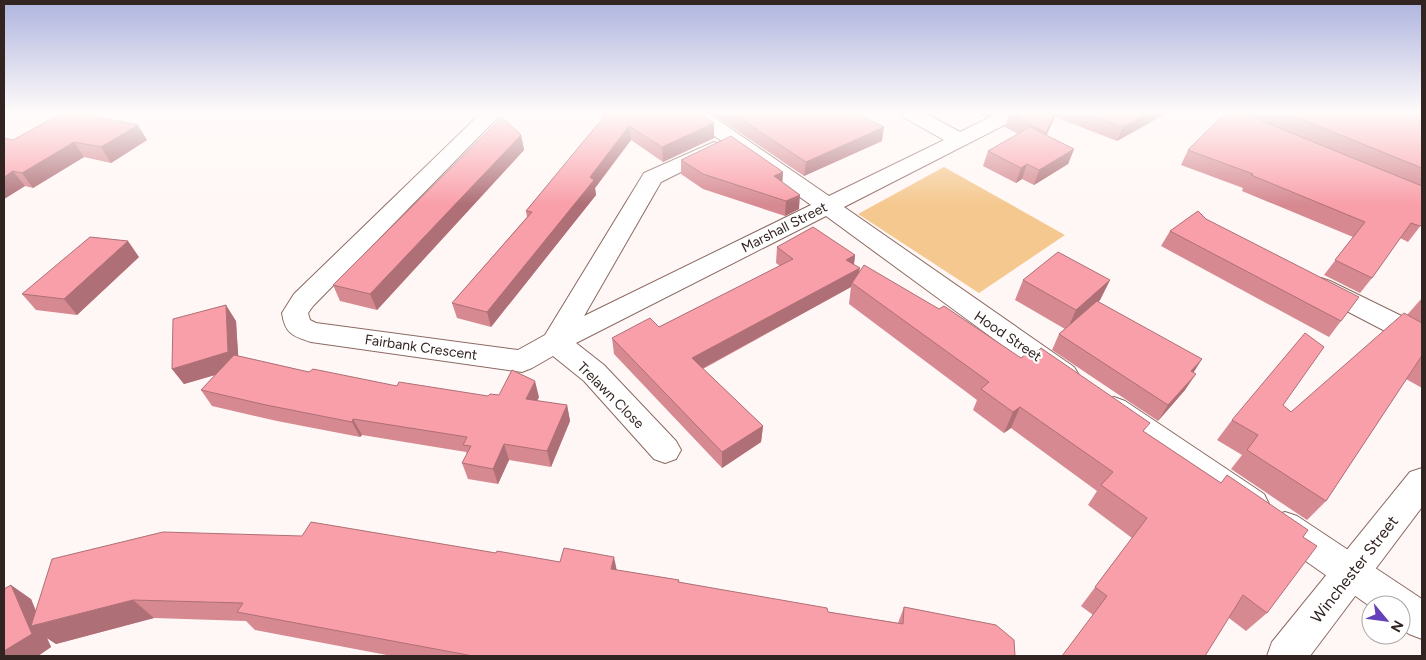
<svg xmlns="http://www.w3.org/2000/svg" width="1426" height="660" font-family="Figtree,sans-serif">
<rect width="100%" height="100%" fill="#fff7f5"/>
<path fill="#f5c88f" d="M944,167L1065,235L979,293L858,214Z"/>
<g fill="none" stroke-linecap="round" stroke-linejoin="round">
<g stroke="#8b6a62" stroke-width="2">
<g id="street">
<path d="M481,113H502L313,306L308,313L310,320L316,323L518,350L545,335L644,173L714,142L721,144L725,148L721,152L661,182L584,316L811,205L688,117L685,113H708L829,196L944,140L903,117L900,113H925L960,132L998,113H1023L1020,117L844,207L1074,367L1079,375L1074,383L1064,386L1054,383L826,216L576,343L604,365L676,441L681,450L676,459L665,463L654,459L584,381L553,356L532,368L522,372L311,342C292,336 285,333 282,313L294,294Z"/>
<path d="M1321,278L1330,281L1422,326V348L1412,345L1312,293L1308,287L1312,281Z"/>
<path d="M1114,397L1125,401L1264,494L1269,504L1264,514L1252,519L1240,514L1103,417L1099,409L1103,401Z"/>
<path d="M1285,512L1297,516L1422,599V639L1409,634L1401,628V605H1371V607L1273,538L1268,527L1273,516Z"/>
</g>
</g>
<g stroke="#8b6a62" stroke-width="2">
<path id="secondary" d="M1422,468V507L1310,656H1267L1272,642L1410,472Z"/>
</g>
<use href="#street" fill="#fff" fill-rule="evenodd"/>
<use href="#secondary" fill="#fff" fill-rule="evenodd"/>
</g>
<g fill="#d68991">
<path d="M607,113L714,123V138L663,162L631,140L595,188L596,195L491,327L457,318L452,303L527,217L526,211Z"/>
<path d="M711,113H856L882,141L804,176Z"/>
<path d="M980,113H994L986,117Z"/>
<path d="M1009,113H1167L1117,141L1055,117L1046,135L1074,149L1068,164L1034,185L1022,179L1016,183L983,166L988,151L1018,134L1005,127Z"/>
<path d="M1243,113H1422V224L1408,242L1400,238L1372,278L1360,293L1324,275L1353,237L1242,191L1243,188L1181,165L1188,150Z"/>
<path d="M521,135L524,150L377,310L340,301L333,285Z"/>
<path d="M13,140H147L111,163L84,157L33,188L25,186L4,199Z"/>
<path d="M681,160L783,172L782,182L799,209L785,216L703,189L681,174Z"/>
<path d="M1206,219L1341,321L1329,337L1161,246L1170,231Z"/>
<path d="M777,247L855,255L854,265L859,273L1021,358L1144,432L1303,537L1267,613L1246,631L1229,618L1093,615L1081,606L1132,538L1088,505L1097,491L1011,428L1004,433L973,410L977,400L849,304L851,287L703,369L763,426L761,442L722,468L614,354L612,338L659,327L780,266L776,263Z"/>
<path d="M139,257L77,315L36,310L22,294Z"/>
<path d="M1023,280H1110L1100,300L1098,302L1193,373L1185,390L1158,421L1052,350L1059,334L1065,329L1015,300Z"/>
<path d="M1422,298V388L1406,379L1326,501L1307,520L1231,469L1242,455L1217,440L1232,420L1283,405L1291,412L1407,315Z"/>
<path d="M236,321L238,356L309,372L397,386L488,396L499,395L539,397L537,401L567,405L570,421L551,467L509,460L498,484L468,479L462,463L467,454L466,452L362,435L360,437L277,421L212,406L201,390L215,375L184,384L172,369Z"/>
<path d="M496,553L617,570L679,580V582L828,612L898,623L904,607L1015,656H392L255,630L246,621L154,618L56,644L47,638L51,647L38,656H4L31,599L36,611Z"/>
</g>
<g fill="#ae6f76">
<path d="M988,113H994L986,117Z"/>
<path d="M1055,113H1056L1055,117L1041,147L1046,133Z"/>
<path d="M1149,113H1167L1117,141L1123,127Z"/>
<path d="M714,123V138L663,162L662,147Z"/>
<path d="M138,125L147,140L111,163L101,147Z"/>
<path d="M629,126L631,140L595,188L596,195L491,327L487,312Z"/>
<path d="M884,127L882,141L804,176L806,162Z"/>
<path d="M521,135L524,150L377,310L370,294Z"/>
<path d="M74,142L84,157L33,188L22,173Z"/>
<path d="M1074,149L1068,164L1034,185L1039,170Z"/>
<path d="M1027,164L1022,179L1016,183L1021,168Z"/>
<path d="M13,171L25,186L4,199V177Z"/>
<path d="M783,172L782,186L774,176Z"/>
<path d="M800,195L799,209L785,216L786,201Z"/>
<path d="M128,241L139,257L77,315L64,299Z"/>
<path d="M855,255L853,271L846,260Z"/>
<path d="M860,268L857,284L852,283L851,287L692,374V358Z"/>
<path d="M1110,280L1100,300L1067,330L1076,310Z"/>
<path d="M226,305L236,321L239,368L184,384L172,369Z"/>
<path d="M1202,359L1192,375L1191,371Z"/>
<path d="M1196,374L1185,390L1158,421L1168,405Z"/>
<path d="M535,381L539,397L530,415L526,399Z"/>
<path d="M567,405L570,421L551,467L547,451Z"/>
<path d="M1020,407L1011,428L1004,433L1013,412Z"/>
<path d="M353,419L362,435L360,437L352,422Z"/>
<path d="M763,426L761,442L722,468V452Z"/>
<path d="M504,444L509,460L498,484L493,469Z"/>
<path d="M614,557L618,576L611,569Z"/>
<path d="M11,585L31,599L41,624L133,600L154,618L56,644L47,638L51,647L38,656H4Z"/>
</g>
<g fill="#f99fa9" stroke="#ae6f76">
<path d="M62,113H76L138,125L101,147L74,142L22,173L13,171L4,177V138L13,140Z"/>
<path d="M607,113H699L714,123L662,147L629,126L590,177L594,180L487,312L452,303L532,212L526,211Z"/>
<path d="M732,113H856L884,127L806,162Z"/>
<path d="M1009,113H1055L1046,133Z"/>
<path d="M1085,113H1149L1123,127Z"/>
<path d="M1225,113H1242L1422,186V224L1420,226L1411,223L1372,278L1335,260L1365,222L1251,175L1253,174L1188,150Z"/>
<path d="M1286,113H1422V168Z"/>
<path d="M502,117L521,135L370,294L333,285Z"/>
<path d="M1030,127L1074,149L1039,170L1027,164L1021,168L988,151Z"/>
<path d="M731,136L783,172L774,176L800,195L786,201L703,174L681,160Z"/>
<path d="M1198,211L1206,219L1359,297L1341,321L1170,231Z"/>
<path d="M813,227L855,255L846,260L860,268L692,358L763,426L722,452L612,338L650,318L659,327L793,259L777,247Z"/>
<path d="M90,237L128,241L64,299L22,294Z"/>
<path d="M1058,252L1110,280L1076,310L1023,280Z"/>
<path d="M864,265L939,309L944,306L1021,358L1026,354L1031,357L1041,348L1150,423L1143,431L1221,483L1227,475L1308,530L1303,537L1317,546L1267,613L1243,595L1205,656H1062L1107,596L1095,587L1147,518L1101,485L1113,472L1020,407L1013,412L981,389L989,382L852,283Z"/>
<path d="M1097,301L1202,359L1191,371L1196,374L1168,405L1059,334Z"/>
<path d="M226,305L228,352L172,369L173,319Z"/>
<path d="M1404,313L1422,323V357H1421L1326,501L1247,450L1258,435L1232,420L1305,333L1324,347L1283,405L1291,412Z"/>
<path d="M234,355L309,372L313,369L397,386L399,382L488,396L490,394L499,395L512,370L535,381L526,399L567,405L547,451L504,444L493,469L462,463L471,446L463,445L467,437L353,419L352,422L266,405L201,390Z"/>
<path d="M311,522L496,553L497,551L560,562L564,548L614,557L611,569L679,580L678,582L827,608L828,612L903,624L904,607L996,625L1014,640L1015,656H473L237,612L243,603L133,600L31,626L52,559L163,532L302,536Z"/>
<path d="M11,585L32,634L4,651V589Z"/>
</g>
<linearGradient id="sky" x2="0" y2="1"><stop stop-color="#aeb4de"/><stop offset="0.55" stop-color="#fffbfa"/><stop offset="1" stop-color="#fffbfa" stop-opacity="0"/></linearGradient>
<rect width="1426" height="205" fill="url(#sky)"/>
<g text-anchor="middle" stroke-width="4.5" stroke-linejoin="round" paint-order="stroke">
<g font-size="14" fill="#312421" stroke="#fff">
<text transform="translate(784 227) rotate(-27)" y="5">Marshall Street</text>
<text transform="translate(1008 336) rotate(34)" y="5">Hood Street</text>
<text transform="translate(421 347) rotate(8)" y="5">Fairbank Crescent</text>
<text transform="translate(611 395) rotate(45)" y="5">Trelawn Close</text>
</g>
<g font-size="16" fill="#312421" stroke="#fff">
<text transform="translate(1354 569) rotate(-52)" y="6">Winchester Street</text>
</g>
</g>
<rect width="1426" height="660" fill="none" stroke="#312421" stroke-width="10"/>
<g transform="translate(1386 620) rotate(119)"><circle r="24" fill="#ffffff" stroke="#ada7a6"/>
<path d="M0-4L9 19L0 12L-9 19Z" fill="#6441ba"/>
<text y="-8" font-size="14" font-weight="bold" text-anchor="middle" fill="#312421">N</text>
</g>
</svg>
